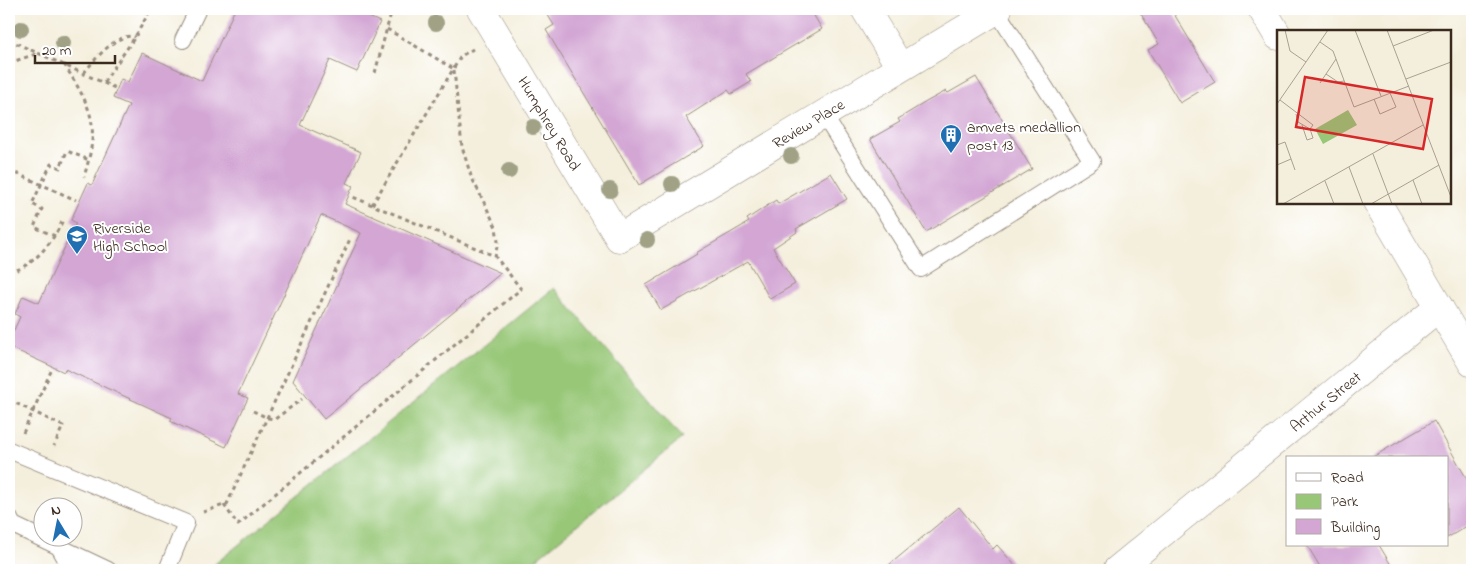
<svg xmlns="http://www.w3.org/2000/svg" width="1481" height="579" font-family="'Indie Flower',sans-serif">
<rect width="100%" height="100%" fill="#fff"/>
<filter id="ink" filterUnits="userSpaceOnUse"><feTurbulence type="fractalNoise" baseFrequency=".02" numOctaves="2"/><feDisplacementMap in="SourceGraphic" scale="10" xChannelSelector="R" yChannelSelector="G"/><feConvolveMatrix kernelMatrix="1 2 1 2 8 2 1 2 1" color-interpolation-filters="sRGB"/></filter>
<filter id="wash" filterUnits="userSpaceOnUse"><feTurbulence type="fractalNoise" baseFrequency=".0096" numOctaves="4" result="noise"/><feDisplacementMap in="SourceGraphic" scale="20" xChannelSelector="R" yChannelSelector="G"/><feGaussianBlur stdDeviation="1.12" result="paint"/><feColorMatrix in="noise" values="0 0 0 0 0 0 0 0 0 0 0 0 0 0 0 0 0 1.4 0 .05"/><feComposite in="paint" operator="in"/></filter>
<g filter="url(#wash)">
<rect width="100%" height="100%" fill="#f4efdd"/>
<path fill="#97c777" stroke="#69784a" d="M554,288L682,438L523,570H220L215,564Z"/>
<g id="blocks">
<g fill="#d3a6d4">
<path d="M235,9H351L380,22L357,72L330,60L300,125L361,152L346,183L353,186L345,204L501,273L324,419L293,381L361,233L321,215L238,394L248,398L226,447L170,421L172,418L65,369L64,372L9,347V341L20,317L15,314L23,296L39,303L76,223L71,220L88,183L92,185L129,105L113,98L121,79L128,82L142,53L202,81Z"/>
<path d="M544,9H810L822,29L746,74L751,82L731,94L728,90L686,117L704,146L639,185L546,30L554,25Z"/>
<path d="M1138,9H1171L1215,82L1180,103L1148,50L1159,44Z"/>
<path d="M976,77L1032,169L926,232L870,139L900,122L898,119L926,102L946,91L948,93Z"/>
<path d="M831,173L847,199L796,229L797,232L773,248L795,284L770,299L748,261L661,310L646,285L697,254L696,253L749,222L747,219L776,200L778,204Z"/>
<path d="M1434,421L1472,488V523L1447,538V458H1371Z"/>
<path d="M959,507L993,549L997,545L1019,570H883Z"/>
<path d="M1307,545H1379L1394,570H1322Z"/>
</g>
</g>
</g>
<g filter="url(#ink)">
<use href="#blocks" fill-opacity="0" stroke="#988c7e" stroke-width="1"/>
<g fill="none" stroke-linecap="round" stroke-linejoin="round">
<g stroke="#988c7e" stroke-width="18">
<g id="service">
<path d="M183,40L198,9"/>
<path d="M823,114L921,269L1092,161L996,10"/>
<path d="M9,450L186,523L167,570"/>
<path d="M9,517L13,525L108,570"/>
<path d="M59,547L72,570"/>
</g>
</g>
<g stroke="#988c7e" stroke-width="29">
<g id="minor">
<path d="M481,9L619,238L998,9"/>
<path d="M865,9L900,67"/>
<path d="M1117,570L1439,307"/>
</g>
</g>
<g stroke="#988c7e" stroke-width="29">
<g id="tertiary">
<path d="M1262,9L1278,36"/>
<path d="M1377,202L1472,363"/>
</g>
</g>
<g stroke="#988c7e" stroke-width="3" stroke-dasharray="4 4" stroke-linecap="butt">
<path d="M387,29L454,69"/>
<path d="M9,40L115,88"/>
<path d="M9,63L36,54"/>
<path d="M64,64C93,111 100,123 84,177"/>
<path d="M454,70L462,147L471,176L496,227L498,242L495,256"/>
<path d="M84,73C93,61 118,31 135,37"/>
<path d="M375,73L392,9"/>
<path d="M104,82L135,37L151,9"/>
<path d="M9,170L76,200"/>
<path d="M372,205L461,56L473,49"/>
<path d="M55,236L34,227L42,209L32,204L51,164L60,168L67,151L89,160"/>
<path d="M9,273C35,265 52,243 63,220"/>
<path d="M9,300L16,303"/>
<path d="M9,400L63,426L54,446"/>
<path d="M253,411L268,418L275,419L302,399"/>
<path d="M23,433L52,369"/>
<path d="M224,505L238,525L521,289L495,256L353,197"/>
<path d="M203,512L227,504L351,237"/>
</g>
<use href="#service" stroke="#fff" stroke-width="16"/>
<use href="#minor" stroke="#fff" stroke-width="28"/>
<use href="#tertiary" stroke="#fff" stroke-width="28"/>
</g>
<g fill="#a0a185">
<circle cx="436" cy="23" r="8"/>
<circle cx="21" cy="29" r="8"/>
<circle cx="63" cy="43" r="8"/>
<circle cx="533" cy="127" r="8"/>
<circle cx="791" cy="156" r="8"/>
<circle cx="509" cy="171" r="8"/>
<circle cx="672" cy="184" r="8"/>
<circle cx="610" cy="190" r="8"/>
<circle cx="647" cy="240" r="8"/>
</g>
</g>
<defs>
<g id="building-pin" transform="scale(1.125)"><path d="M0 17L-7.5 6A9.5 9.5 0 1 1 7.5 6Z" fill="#1f6fb2" stroke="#fff"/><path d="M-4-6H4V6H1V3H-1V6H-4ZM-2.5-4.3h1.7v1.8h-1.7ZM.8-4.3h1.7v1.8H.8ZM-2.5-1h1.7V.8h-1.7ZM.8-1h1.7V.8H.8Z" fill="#fff"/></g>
<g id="school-pin" transform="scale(1.125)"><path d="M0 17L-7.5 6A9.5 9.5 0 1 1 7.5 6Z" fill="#1f6fb2" stroke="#fff"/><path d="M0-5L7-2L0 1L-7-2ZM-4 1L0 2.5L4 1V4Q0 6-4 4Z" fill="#fff"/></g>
</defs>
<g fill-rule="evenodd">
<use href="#building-pin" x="951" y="135"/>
<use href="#school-pin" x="77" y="236"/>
</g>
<g text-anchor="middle" stroke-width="4" stroke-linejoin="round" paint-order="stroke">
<g font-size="16" fill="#3b2a1e" stroke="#fff">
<text transform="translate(550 123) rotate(59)" y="6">Humphrey Road</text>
<text transform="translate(808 123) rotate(-31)" y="6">Review Place</text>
<text transform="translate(1325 401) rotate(-39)" y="6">Arthur Street</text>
</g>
<g font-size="16" fill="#3b2a1e" stroke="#fff" text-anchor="start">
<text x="967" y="132">amvets medallion<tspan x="967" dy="18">post 13</tspan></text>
<text x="93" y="233">Riverside<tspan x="93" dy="18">High School</tspan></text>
</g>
</g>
<g transform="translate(1277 30)">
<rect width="174" height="174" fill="#f4efdd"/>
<path d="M71,80L80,95L46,114L38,99Z" fill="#97c777"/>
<path fill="none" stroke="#aaa091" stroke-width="1" d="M8,0L13,21L29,32M78,0L104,66M110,0L174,167M43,12L56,21L77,77L132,56M116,16L157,0M49,44L61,52L67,51M129,49L174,32M43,53L59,29M97,69L103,84L119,77L113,63M3,70L36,95L33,99M0,74L51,0M19,84L21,92L33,99L36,108L30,110L25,95M0,115L8,112L18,140M96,124L115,174M0,135L14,129M72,137L86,174M136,150L145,174M48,151L57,174M6,174L146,95M94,174L162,135"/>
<path fill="#d62828" fill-opacity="0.15" stroke="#d62828" stroke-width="2.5" d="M28,47L155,69L146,119L19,97Z"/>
<rect width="174" height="174" fill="none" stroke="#3b2a1e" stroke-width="2.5"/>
</g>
<rect width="1481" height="579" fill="none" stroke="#fff" stroke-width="30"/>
<rect x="1286" y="456" width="162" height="90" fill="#ffffff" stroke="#b1aaa5"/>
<rect x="1296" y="473" width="25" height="8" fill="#ffffff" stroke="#b1aaa5"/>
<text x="1331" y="482" font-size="15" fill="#3b2a1e">Road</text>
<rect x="1296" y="494" width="25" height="15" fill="#97c777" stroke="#b1aaa5"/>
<text x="1331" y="506" font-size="15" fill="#3b2a1e">Park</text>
<rect x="1296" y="519" width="25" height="15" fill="#d3a6d4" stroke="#b1aaa5"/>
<text x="1331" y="532" font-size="15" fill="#3b2a1e">Building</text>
<g transform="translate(58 522) rotate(350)"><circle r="24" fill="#ffffff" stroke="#b1aaa5"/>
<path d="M0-4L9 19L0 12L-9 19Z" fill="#1f6fb2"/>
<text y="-8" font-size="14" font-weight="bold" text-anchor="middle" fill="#3b2a1e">N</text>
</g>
<path d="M35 55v8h80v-8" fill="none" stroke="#3b2a1e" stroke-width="2.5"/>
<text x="42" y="55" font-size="15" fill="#3b2a1e" stroke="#ffffff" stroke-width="4" paint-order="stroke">20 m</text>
</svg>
